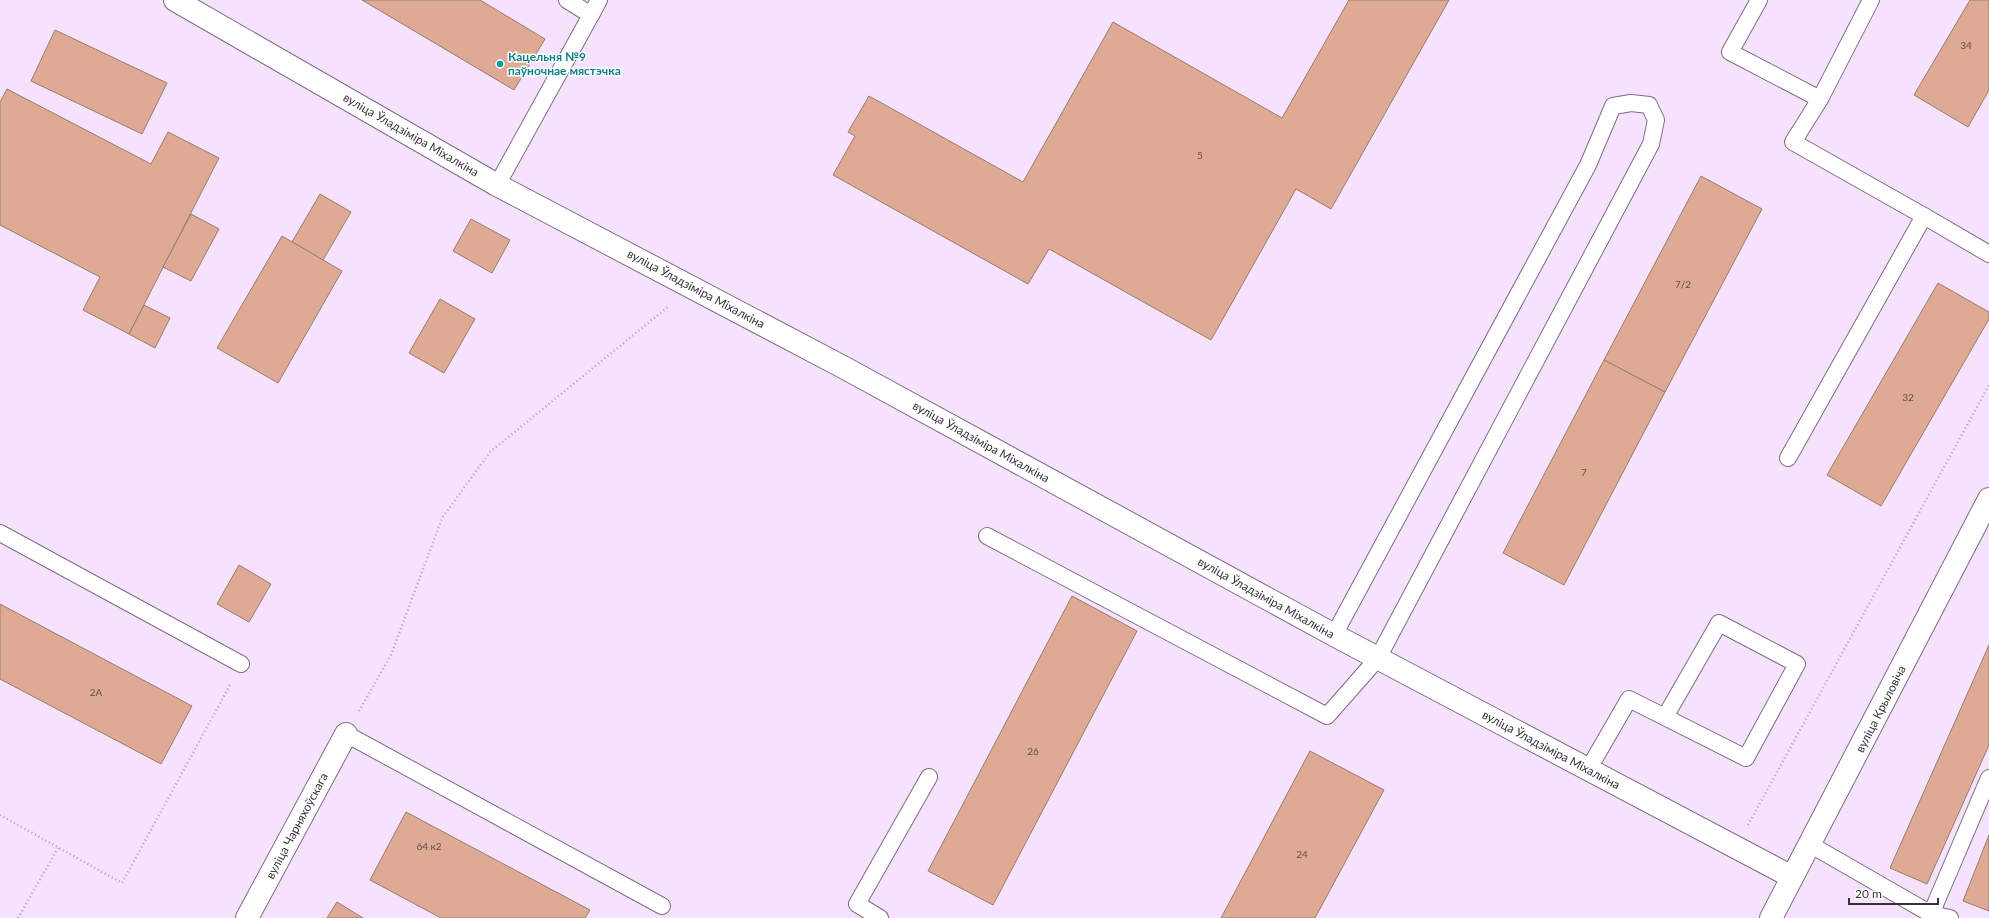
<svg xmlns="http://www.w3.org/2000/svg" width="1989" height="918" font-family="Lato,sans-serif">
<rect width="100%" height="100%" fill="#f6e2fd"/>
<g fill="#deaa93" stroke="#997c70">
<path d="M362,0H480L545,39L514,90Z"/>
<path d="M1349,0H1449L1331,209L1296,189L1211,340L1049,249L1028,284L833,175L855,136L848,132L869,96L1023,182L1113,22L1282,118Z"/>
<path d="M1970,0H1989V90L1968,127L1914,95Z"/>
<path d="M55,30L167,83L142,134L31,81Z"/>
<path d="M7,89L151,164L168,132L219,158L129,334L83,310L100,277L0,225V102Z"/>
<path d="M1701,176L1762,209L1665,392L1604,360Z"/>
<path d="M320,194L351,212L323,260L292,242Z"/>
<path d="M191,214L219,229L191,281L163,267Z"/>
<path d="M471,219L510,240L492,273L453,251Z"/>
<path d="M282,236L342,271L278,383L217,348Z"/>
<path d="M1938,283L1989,312V319L1881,506L1827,475Z"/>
<path d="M440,299L475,319L444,373L409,353Z"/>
<path d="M144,305L170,318L155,348L129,334Z"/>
<path d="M1604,360L1665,392L1564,585L1503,553Z"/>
<path d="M239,565L271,584L249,622L217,604Z"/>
<path d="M1072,596L1137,631L993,905L928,871Z"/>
<path d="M0,604L192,706L161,764L0,679Z"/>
<path d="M1989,645V745L1927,884L1890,868Z"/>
<path d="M1310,751L1384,790L1315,918H1221Z"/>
<path d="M406,812L590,910L585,918H441L370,880Z"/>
<path d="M1989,835V911L1963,901Z"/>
<path d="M337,902L363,918H327Z"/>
</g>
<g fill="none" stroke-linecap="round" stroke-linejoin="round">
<g stroke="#7d6d84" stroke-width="18">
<g id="service">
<path d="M1759,0L1730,52L1820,99L1871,0"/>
<path d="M591,15L599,0"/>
<path d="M1820,99L1793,142L1924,216"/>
<path d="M497,185L591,15L567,0"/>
<path d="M1788,458L1924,216L1989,254"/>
<path d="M0,533L241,664"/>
<path d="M987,536L1327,716L1378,658L1651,144L1656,120L1649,105L1631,103L1613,106L1588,165L1334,635"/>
<path d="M346,734L662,906"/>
<path d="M1588,770L1629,699L1746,758L1797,664L1719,623L1665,717"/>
<path d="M1811,845L1931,914L1950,918"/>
<path d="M1931,914L1989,778"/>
<path d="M880,918L857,904L929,777"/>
</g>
</g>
<g stroke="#7d6d84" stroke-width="24">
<g id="minor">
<path d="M175,0L497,185L843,367L1334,635L1792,877"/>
<path d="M247,918L346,734"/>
</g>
</g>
<g stroke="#7d6d84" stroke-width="24">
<path id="secondary" d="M1771,918L1989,499"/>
</g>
<g stroke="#afa0b4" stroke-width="2.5" stroke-dasharray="1 3" stroke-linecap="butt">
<path d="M359,711L391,655L442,518L490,452L669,306"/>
<path d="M0,815L122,883L230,685"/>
<path d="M1748,825L1989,385"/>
<path d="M18,918L58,848"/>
</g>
<use href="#service" stroke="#fff" stroke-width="16"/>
<use href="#minor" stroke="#fff" stroke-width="22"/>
<use href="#secondary" stroke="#fff" stroke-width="22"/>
</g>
<circle fill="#0f9aa8" stroke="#fff" stroke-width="1.5" cx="500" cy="64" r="4"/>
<g text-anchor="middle" stroke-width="3" stroke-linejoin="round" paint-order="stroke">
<g font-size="10" fill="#624f51">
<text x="1966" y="49">34</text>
<text x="1200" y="159">5</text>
<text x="1683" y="288">7/2</text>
<text x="1908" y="401">32</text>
<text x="1584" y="476">7</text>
<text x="96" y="696">2А</text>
<text x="1033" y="755">26</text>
<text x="429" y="850">64 к2</text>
<text x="1302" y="858">24</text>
</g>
<g font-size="12" font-weight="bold" fill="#0d838f" stroke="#fff" text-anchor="start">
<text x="508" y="61">Кацельня №9<tspan x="508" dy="14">паўночнае мястэчка</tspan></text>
</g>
<g font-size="12" fill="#38313b" stroke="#fff">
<text transform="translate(411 135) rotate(30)" y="4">вуліца Ўладзіміра Міхалкіна</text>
<text transform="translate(696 289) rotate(28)" y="4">вуліца Ўладзіміра Міхалкіна</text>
<text transform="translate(981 442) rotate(29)" y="4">вуліца Ўладзіміра Міхалкіна</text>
<text transform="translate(1266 598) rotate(29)" y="4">вуліца Ўладзіміра Міхалкіна</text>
<text transform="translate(1881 709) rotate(-63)" y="4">вуліца Крыловіча</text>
<text transform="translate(1551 750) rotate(28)" y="4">вуліца Ўладзіміра Міхалкіна</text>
<text transform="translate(297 826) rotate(-62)" y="4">вуліца Чарняхоўскага</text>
</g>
</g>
<path d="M1849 898v6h89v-6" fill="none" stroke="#38313b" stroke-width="2"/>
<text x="1855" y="898" font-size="12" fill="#38313b" stroke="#ffffff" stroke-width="3" paint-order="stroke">20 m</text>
</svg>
